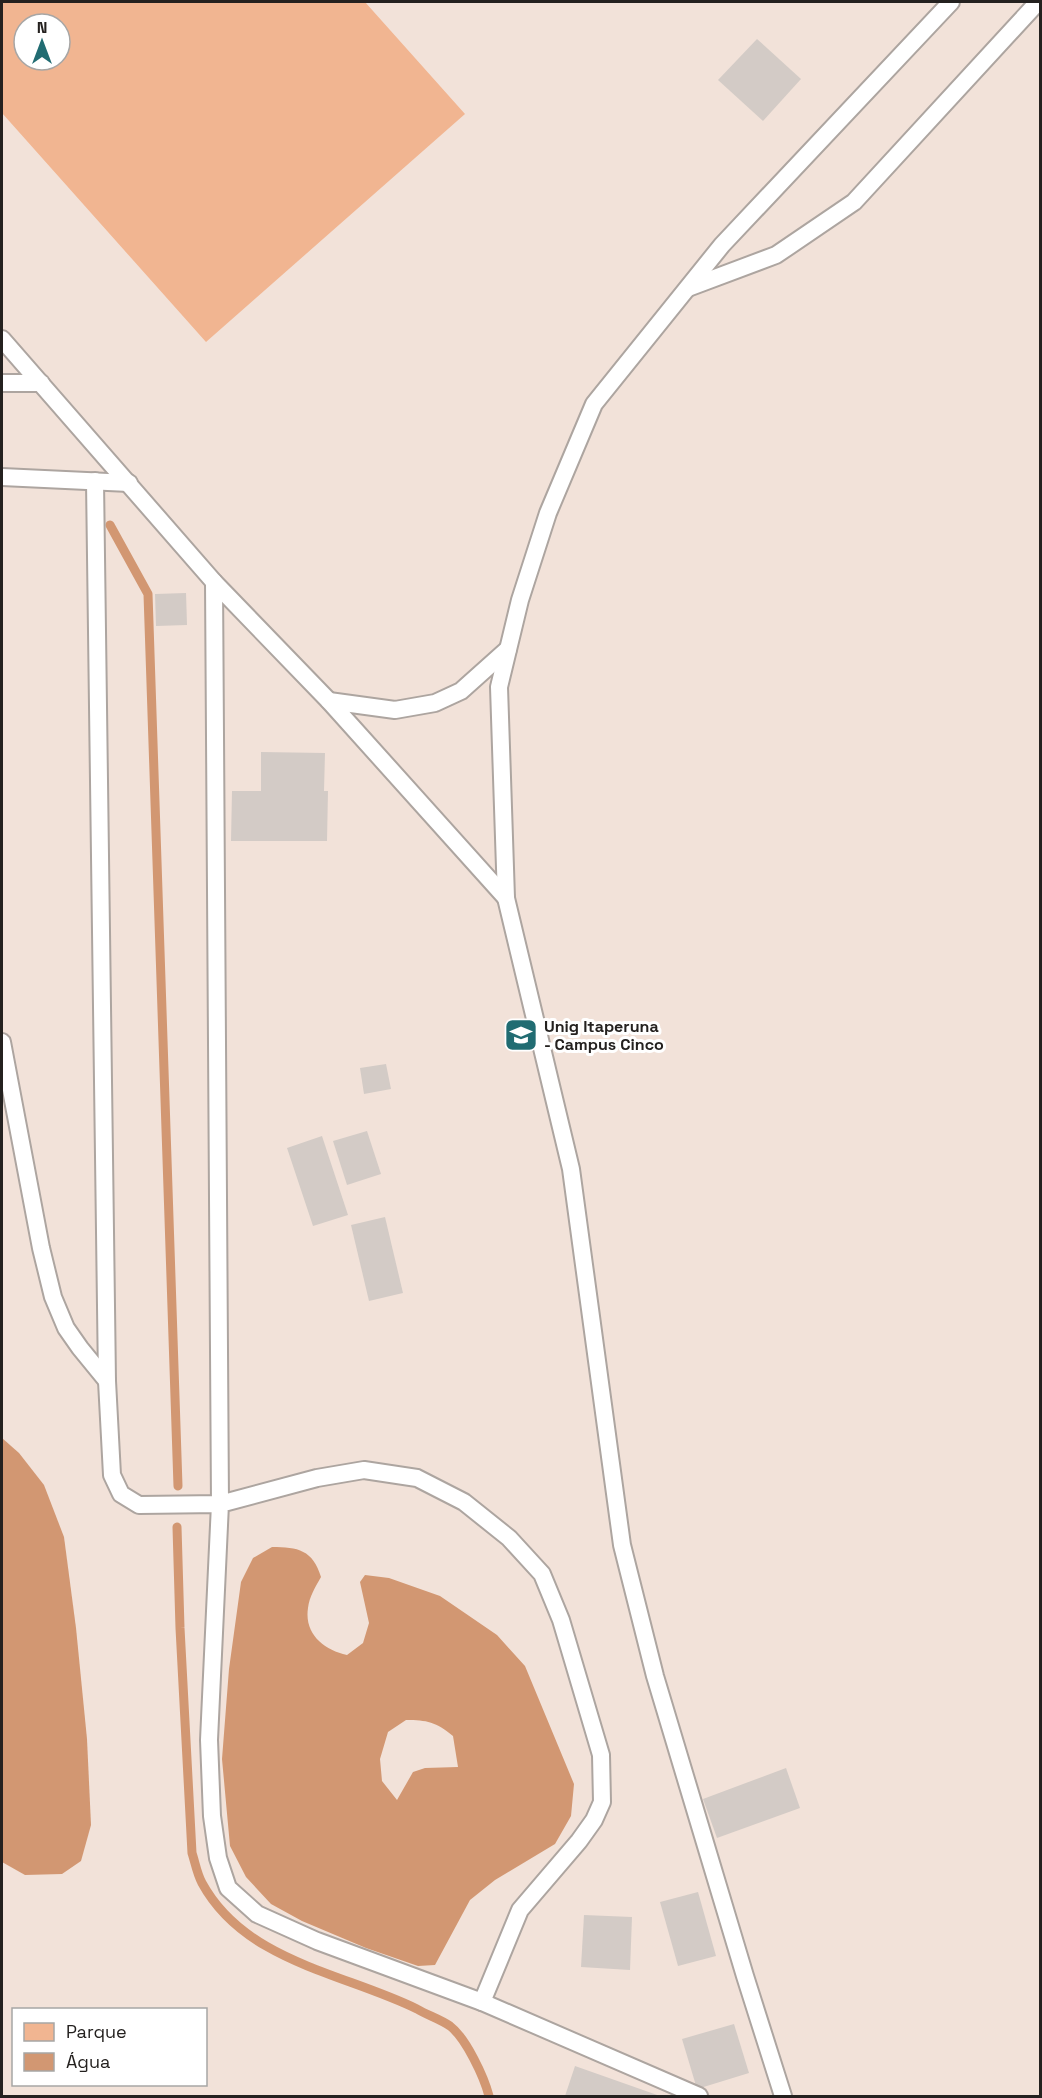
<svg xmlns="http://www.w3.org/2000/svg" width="1042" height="2098" font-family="'Space Grotesk',sans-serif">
<rect width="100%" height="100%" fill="#f9f0eb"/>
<path fill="#f2e2d9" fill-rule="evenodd" d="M2,2H1040V2096H2ZM24,24H60V60H24ZM14,2010H206V2084H14Z"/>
<path fill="#f1b591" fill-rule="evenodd" d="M2,2H365L465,114L206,342L2,113ZM24,24H60V60H24Z"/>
<g fill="#d29772" fill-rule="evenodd">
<path d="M2,1438L19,1453L44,1485L64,1537L76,1628L87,1739L91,1825L81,1861L62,1874L25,1875L2,1862Z"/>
<path d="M272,1547C298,1547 313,1550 321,1577C316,1586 309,1597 308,1608C304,1634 324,1650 347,1655L363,1643L369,1623L360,1582L365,1575L389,1578L440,1596L497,1635L525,1666L574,1784L571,1816L555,1844L495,1880L470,1900L435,1965L418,1966L366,1948L302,1921L271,1904L246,1877L230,1846L222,1759L229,1669L241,1582L253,1558ZM406,1720C427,1720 436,1722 453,1736L458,1767L425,1768L413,1772L397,1800L382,1781L380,1759L388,1732Z"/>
</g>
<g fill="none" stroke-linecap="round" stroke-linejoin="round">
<g stroke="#d29772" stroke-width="9">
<path d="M110,525L148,594L178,1486"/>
<path d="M177,1527L180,1628L192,1853C195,1862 197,1874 202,1883C245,1962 344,1973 417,2009C427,2015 440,2019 450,2026C466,2038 484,2077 489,2096"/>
</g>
</g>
<g fill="#d3cbc6">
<path d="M757,39L801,79L763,121L718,80Z"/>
<path d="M186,593L187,625L156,626L155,594Z"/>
<path d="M261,752L325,753L324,791H328L327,841H231L232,791H261Z"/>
<path d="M386,1064L391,1089L364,1094L360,1068Z"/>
<path d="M367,1131L381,1174L347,1185L333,1141Z"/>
<path d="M322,1136L348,1215L313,1226L287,1148Z"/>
<path d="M385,1217L403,1293L369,1301L351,1225Z"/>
<path d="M786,1768L800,1808L717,1838L703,1799Z"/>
<path d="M698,1892L716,1956L678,1966L660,1902Z"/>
<path d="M584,1915L632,1917L630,1970L581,1967Z"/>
<path d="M734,2024L749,2073L697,2089L682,2039Z"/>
<path d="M575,2066L660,2096H565Z"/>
</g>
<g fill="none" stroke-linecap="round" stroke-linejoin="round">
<g stroke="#ada5a0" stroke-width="20">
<g id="service">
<path d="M688,288L776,255L854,202L1038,2"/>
<path d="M2,339L214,582L329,701L506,898"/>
<path d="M2,383H41"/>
<path d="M2,477L129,483"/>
<path d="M95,481L107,1381L112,1475L121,1494L139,1505L220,1504L317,1478L364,1470L417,1478L464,1502L509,1538L542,1574L561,1620L601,1755L602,1802L594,1820L579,1841L520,1910L482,2002L317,1941L257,1914L228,1888L218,1858L212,1816L209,1740L220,1504L214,582"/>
<path d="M329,701L395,710L435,703L461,691L508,649"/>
<path d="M2,1042L41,1248L53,1297L66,1328L80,1348L107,1381"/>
<path d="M482,2002L699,2096"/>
<path d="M783,2096L745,1976L655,1676L622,1545L571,1169L506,898L499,687L520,600L548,513L594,404L722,245L951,2"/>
</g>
</g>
<use href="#service" stroke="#fff" stroke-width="16"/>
</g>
<defs>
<g id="university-square" transform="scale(1.725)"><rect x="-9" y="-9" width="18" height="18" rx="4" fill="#216c72" stroke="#fff"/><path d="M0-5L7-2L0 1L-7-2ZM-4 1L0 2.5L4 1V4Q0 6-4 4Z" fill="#fff"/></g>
</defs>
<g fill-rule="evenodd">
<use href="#university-square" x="521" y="1035"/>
</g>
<g text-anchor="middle" stroke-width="6" stroke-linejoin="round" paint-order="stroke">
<g font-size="16" font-weight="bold" fill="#24211f" stroke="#fff" text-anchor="start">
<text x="544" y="1032">Unig Itaperuna<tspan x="544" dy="18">- Campus Cinco</tspan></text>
</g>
</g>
<rect width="1042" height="2098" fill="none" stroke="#24211f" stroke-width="6"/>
<rect x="12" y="2008" width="195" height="78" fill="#ffffff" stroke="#a7a6a5" stroke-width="1.5"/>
<rect x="24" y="2023" width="30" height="18" fill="#f1b591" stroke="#a7a6a5" stroke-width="1.5"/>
<text x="66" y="2038" font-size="18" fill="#24211f">Parque</text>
<rect x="24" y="2053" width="30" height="18" fill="#d29772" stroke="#a7a6a5" stroke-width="1.5"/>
<text x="66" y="2068" font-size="18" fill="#24211f">Água</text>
<g transform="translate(42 42)"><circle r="28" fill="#ffffff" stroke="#a7a6a5" stroke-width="1.5"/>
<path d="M0-4.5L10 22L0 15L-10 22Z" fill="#216c72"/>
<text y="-9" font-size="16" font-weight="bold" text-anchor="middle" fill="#24211f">N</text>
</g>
</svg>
